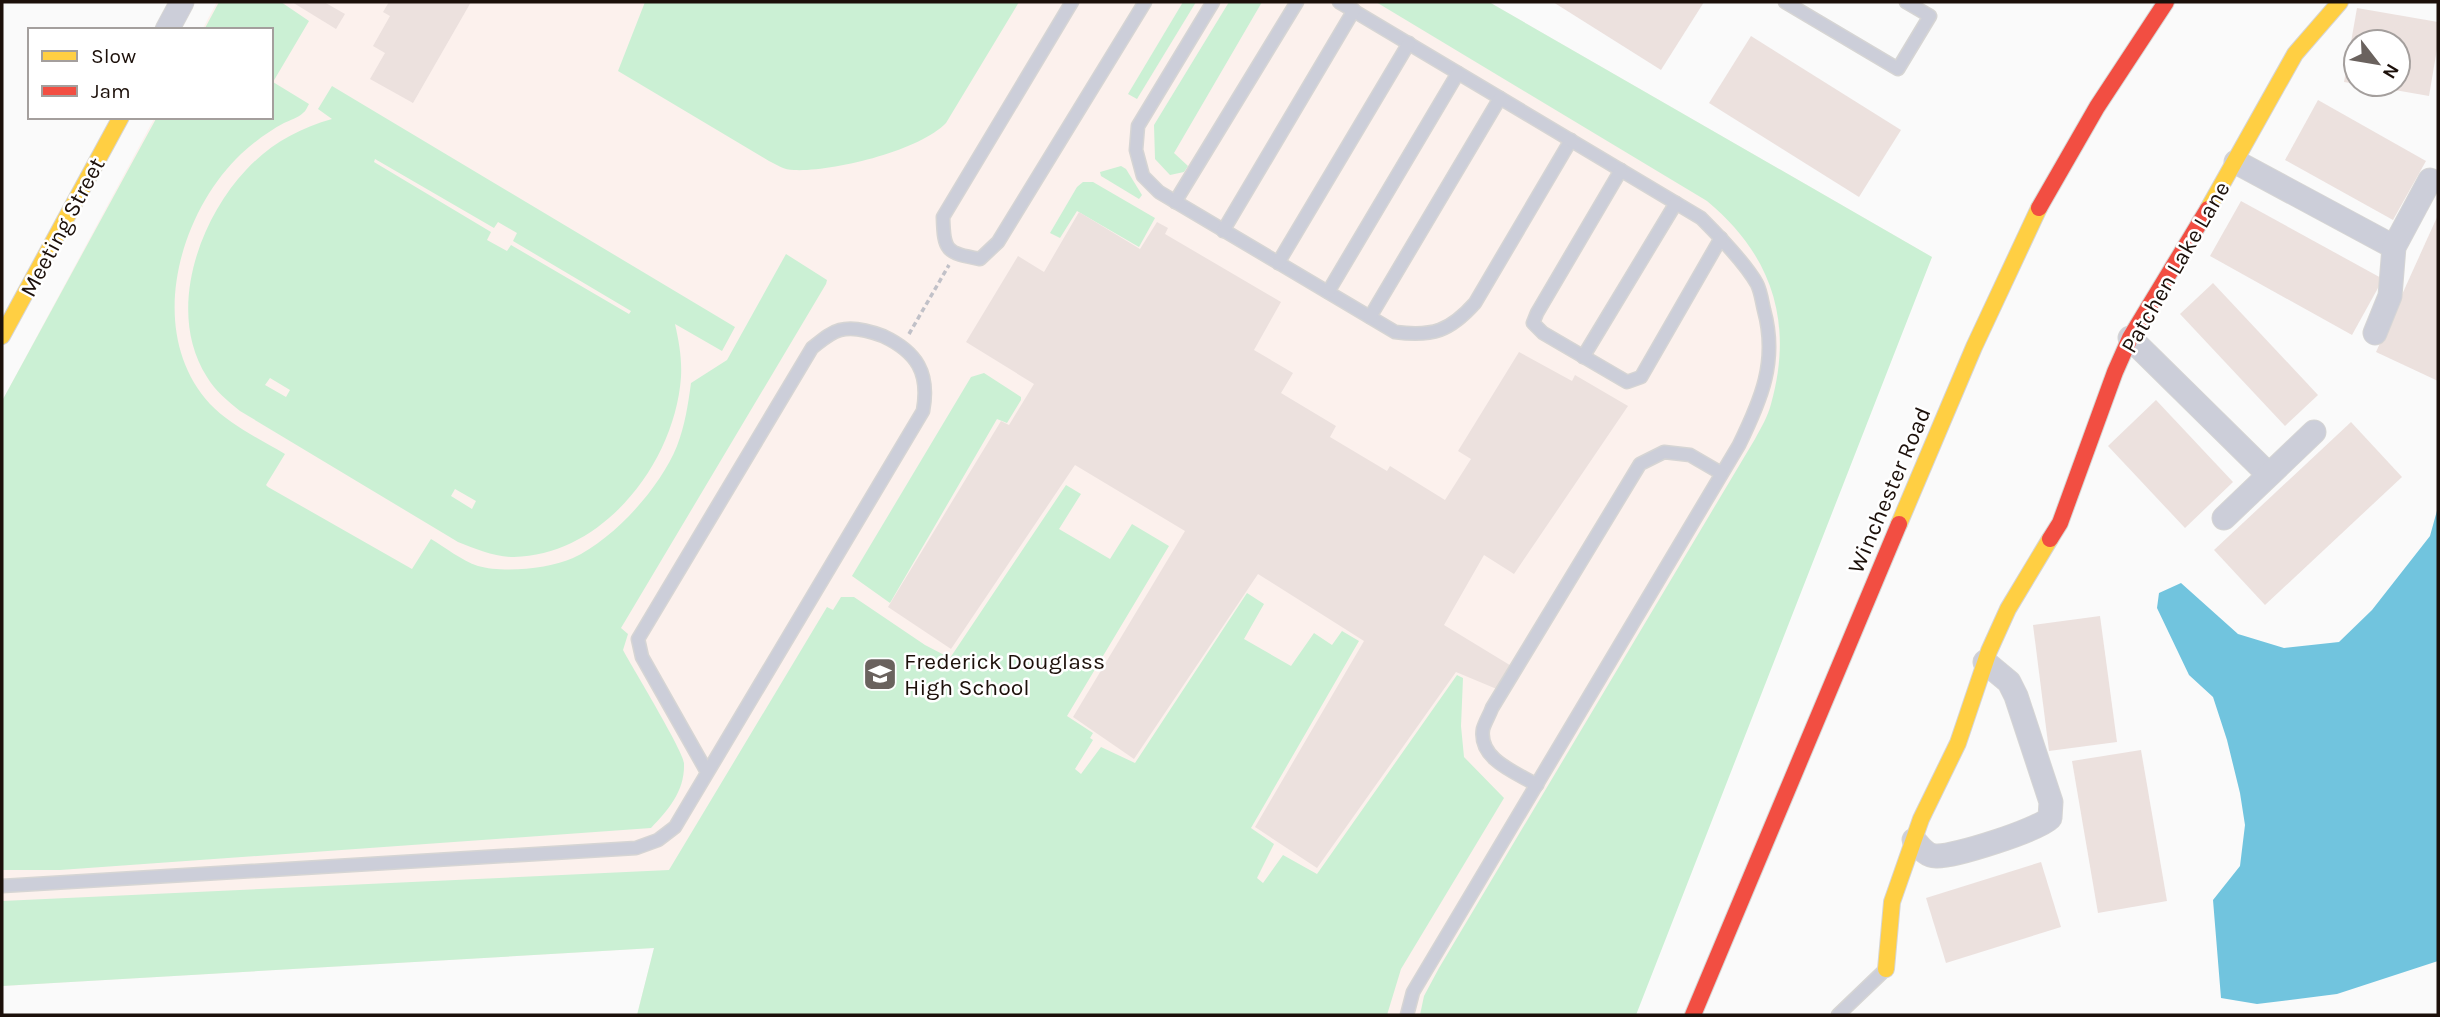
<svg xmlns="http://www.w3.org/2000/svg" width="2440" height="1017" font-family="Karla,sans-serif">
<rect width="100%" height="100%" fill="#fafafa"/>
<path fill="#fcf1ed" d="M217,2H1489L1932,257L1618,1015H637L654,948L2,986V401L155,117H271V30H202Z"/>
<g fill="#cbf0d4" fill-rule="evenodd">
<path d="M219,2H281L309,21L273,82L309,104C307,107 306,111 303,113C298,118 290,120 284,123C269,131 254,142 241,154C178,214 145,333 210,404C230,425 260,439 285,454L266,485L268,487L412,569L431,539C445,547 462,561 478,566C503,573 549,569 573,558C614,539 660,488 677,446C685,425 688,405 691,383L727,360L786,254L827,280L826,284L621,628L628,634L623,650C632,667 684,752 684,763C685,791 669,809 651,828L60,870H2V401L157,117H271V30H204Z"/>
<path d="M645,2H1019L946,123C919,151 832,172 794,170C784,170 777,165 769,161L618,71Z"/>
<path d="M1183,2H1196L1137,99L1128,94Z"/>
<path d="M1229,2H1262L1174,153L1188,166L1184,172L1170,175L1155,159L1154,125Z"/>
<path d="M1376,2H1489L1932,257L1636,1015H1420L1424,996L1439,968L1755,439C1761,428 1768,416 1771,404C1794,322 1772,255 1707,201Z"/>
<path d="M332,86L735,327L722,351L675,324C679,342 682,358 681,377C675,462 604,555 514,557C494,557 476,549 458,542L240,411C228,401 215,391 207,377C166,313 198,221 246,170C269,145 299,128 332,119L318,109ZM375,159L494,228L498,222L517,233L513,241L631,311L629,314L511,245L507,251L487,240L491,232L374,162ZM270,378L290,390L286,397L265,385ZM455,489L476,501L472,509L451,496Z"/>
<path d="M1121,166L1126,169L1142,195L1139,199L1101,176L1100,172Z"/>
<path d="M1083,182H1093L1155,218L1139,247L1077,211L1060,238L1050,233L1077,187Z"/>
<path d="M984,373L1021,397V400L1007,423L997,419L890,603L852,576L971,377Z"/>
<path d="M1066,485L1081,494L1059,529L1110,559L1132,524L1169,546L1067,716L1093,733L1090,738L1093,740L1075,769L1081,774L1101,747L1135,763L1247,593L1264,604L1244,639L1291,666L1314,633L1332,645L1342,631L1359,641L1251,828L1274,844L1257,878L1263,883L1283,855L1317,874L1457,675L1463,678L1461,726L1464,757L1504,798L1401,969L1387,1015H637L654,948L2,986V901L669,870L827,607L833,610L841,597H854L925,645L950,658Z"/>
</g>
<path fill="#71c4de" d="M2438,507V961L2337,994L2257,1004L2221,998L2213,900L2240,866L2245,825L2240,793L2227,740L2213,697L2189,675L2157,608L2159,593L2181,583L2238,634L2284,648L2339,642L2372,610L2430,536Z"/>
<g fill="#ece1de">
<path d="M292,2H324L345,14L336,29Z"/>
<path d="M389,2H471L413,103L370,79L385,53L373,46L390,16L383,12Z"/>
<path d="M1553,2H1704L1661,70Z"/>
<path d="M2357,8L2438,22V43L2429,96L2366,85L2398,84V42H2356V84L2344,82Z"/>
<path d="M1751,36L1901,130L1859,197L1709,103Z"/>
<path d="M2318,100L2426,161L2393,220L2285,160Z"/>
<path d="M2241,201L2383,279L2352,335L2210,256Z"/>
<path d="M1079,212L1140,249L1157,222L1168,228L1165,234L1281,302L1254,350L1293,373L1281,393L1336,426L1330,437L1387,471L1390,466L1445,500L1471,459L1458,451L1519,352L1572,381L1575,375L1628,406L1514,574L1484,555L1444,625L1513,667L1499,690L1456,672L1317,868L1255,827L1364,641L1258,574L1134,759L1073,717L1185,531L1075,465L951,649L888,607L1001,421L1009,425L1034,384L966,342L1018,256L1044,272Z"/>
<path d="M2438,215V381L2376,352Z"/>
<path d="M2213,283L2318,395L2285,426L2180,314Z"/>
<path d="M2156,400L2233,482L2185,528L2108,446Z"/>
<path d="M2351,422L2402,477L2265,605L2214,550Z"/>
<path d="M2100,616L2117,742L2049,751L2033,625Z"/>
<path d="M2141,750L2167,901L2098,913L2072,761Z"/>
<path d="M2041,862L2061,927L1946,963L1926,898Z"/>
</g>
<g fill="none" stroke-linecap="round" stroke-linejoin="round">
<g stroke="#d6d5d4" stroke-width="15">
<g id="lane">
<path d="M1072,2L943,217C944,251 946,253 980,259L998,242L1145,2"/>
<path d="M1213,2L1138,126L1136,150L1143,176L1159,192L1395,332C1433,337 1450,331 1475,303L1571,140"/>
<path d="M1339,2L1701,218C1717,234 1746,264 1757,284C1761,292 1762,302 1764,310C1778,361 1761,400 1739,445L1413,992L1407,1015"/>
<path d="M1785,2L1898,69L1930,16L1906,2"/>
<path d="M1621,170L1537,313L1533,323L1543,333L1627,382L1641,377L1721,238"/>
<path d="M1175,202L1297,2"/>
<path d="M1223,231L1354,10"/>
<path d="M1278,263L1409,43"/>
<path d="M1328,292L1458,73"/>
<path d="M1370,317L1500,98"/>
<path d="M1583,357L1676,203"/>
<path d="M1537,785C1515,772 1478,759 1483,729C1485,722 1490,714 1492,708L1640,464L1664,452L1690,455L1721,473"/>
<path d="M2,886L636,848L658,840L675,827L923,411C930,373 917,352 883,336C870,331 854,326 840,330C829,333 821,341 812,348L638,639L642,657L707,772"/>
<path d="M1838,1015L1886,969"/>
</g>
</g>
<g stroke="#d6d5d4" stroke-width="25">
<g id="street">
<path d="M167,30L182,2"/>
<path d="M2236,162L2394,247"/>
<path d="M2375,333L2390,296L2394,247L2430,180"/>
<path d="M2130,338L2268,474"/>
<path d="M2224,518L2314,432"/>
<path d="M1914,840C1920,847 1926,856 1936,856C1954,857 2038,830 2050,818L2051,802L2016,696L2009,682L1985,662"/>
</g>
</g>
<g stroke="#d6d5d4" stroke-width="18">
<g id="slow">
<path d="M2208,209L2295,54L2340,2"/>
<path d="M2,336L121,117"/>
<path d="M1899,524L1974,347L2039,208"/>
<path d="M1886,969L1892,902L1921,819L1958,743L1989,651L2008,609L2050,539"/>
</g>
</g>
<g stroke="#d6d5d4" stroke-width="18">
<g id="jam">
<path d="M2039,208L2097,107L2166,2"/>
<path d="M2050,539L2060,523L2115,372L2130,338L2208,209"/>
<path d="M1693,1015L1899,524"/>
</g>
</g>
<path stroke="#c1c1c8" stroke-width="3.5" stroke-dasharray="5 3.5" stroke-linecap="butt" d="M909,334L949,265"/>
<use href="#lane" stroke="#ccced9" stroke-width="12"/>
<use href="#street" stroke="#ccced9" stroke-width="23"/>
<use href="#slow" stroke="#ffcf43" stroke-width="16"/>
<use href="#jam" stroke="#f24e42" stroke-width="16"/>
</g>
<defs>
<g id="school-square" transform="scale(1.75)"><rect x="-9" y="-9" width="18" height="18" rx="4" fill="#6a625e" stroke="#fff"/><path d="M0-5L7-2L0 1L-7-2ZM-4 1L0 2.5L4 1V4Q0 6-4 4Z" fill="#fff"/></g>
</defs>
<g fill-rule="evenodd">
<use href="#school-square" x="880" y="674"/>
</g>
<g text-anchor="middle" stroke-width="5" stroke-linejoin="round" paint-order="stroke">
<g font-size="23" fill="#1c100a" stroke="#fff">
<text transform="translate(62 227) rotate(-62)" y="8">Meeting Street</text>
<text transform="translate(2175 267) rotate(-60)" y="8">Patchen Lake Lane</text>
<text transform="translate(1889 490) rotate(-67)" y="8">Winchester Road</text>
</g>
<g font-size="23" fill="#1c100a" stroke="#fff" text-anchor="start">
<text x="904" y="669">Frederick Douglass<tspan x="904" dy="26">High School</tspan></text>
</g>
</g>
<rect width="2440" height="1017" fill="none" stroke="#1c100a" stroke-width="7"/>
<rect x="28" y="28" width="245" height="91" fill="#ffffff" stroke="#a49f9d" stroke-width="2"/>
<rect x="42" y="51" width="35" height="10" fill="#ffcf43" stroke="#a49f9d" stroke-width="2"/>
<text x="91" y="63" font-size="21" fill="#1c100a">Slow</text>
<rect x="42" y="86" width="35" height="10" fill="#f24e42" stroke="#a49f9d" stroke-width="2"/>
<text x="91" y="98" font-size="21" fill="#1c100a">Jam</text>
<g transform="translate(2377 63) rotate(121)"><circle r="33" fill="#ffffff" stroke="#a49f9d" stroke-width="2"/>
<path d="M0-5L12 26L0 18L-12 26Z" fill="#6a625e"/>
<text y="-10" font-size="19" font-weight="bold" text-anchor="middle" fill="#1c100a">N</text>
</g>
</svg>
